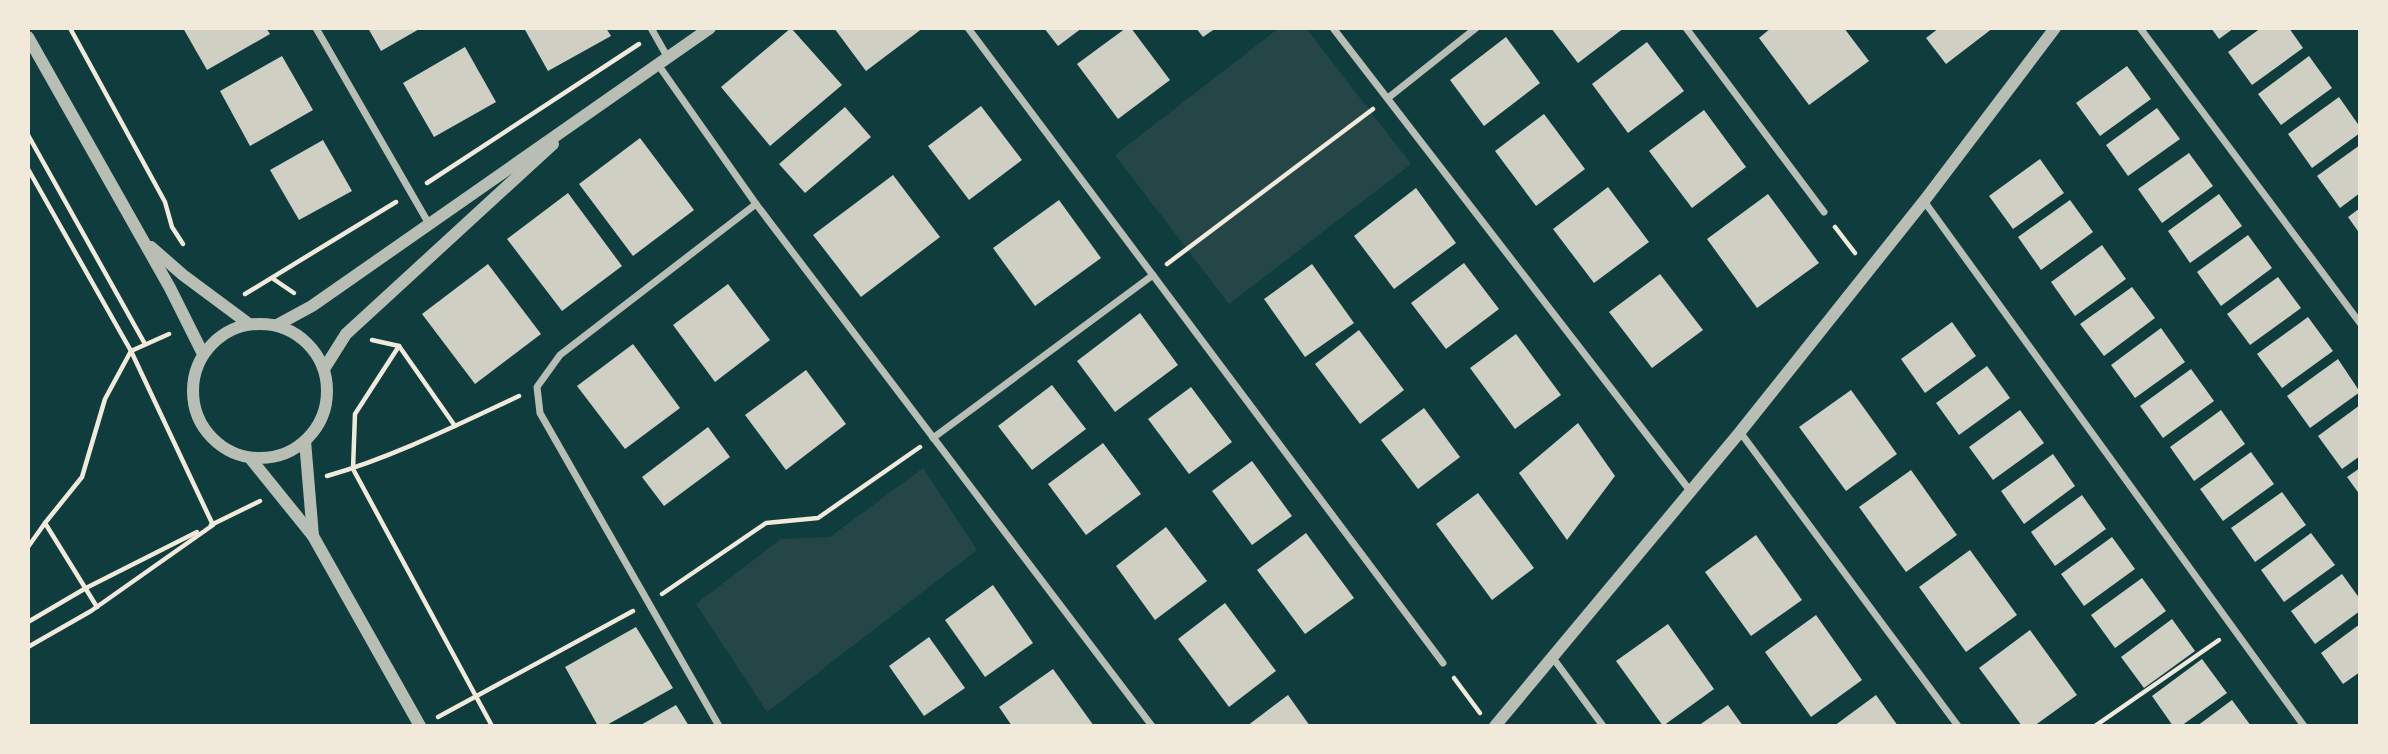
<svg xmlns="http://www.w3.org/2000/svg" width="2388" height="754" font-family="'PT Sans',sans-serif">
<rect width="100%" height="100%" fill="#0f3d3e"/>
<g fill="#244646">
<path d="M1279,28H1306L1411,164L1229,304L1115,155Z"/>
<path d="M923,468L977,550L767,712L696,604L781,539L830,537Z"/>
</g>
<g fill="#cfcfc3">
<path d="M183,28H266L270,34L207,70Z"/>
<path d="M368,28H421L381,51Z"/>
<path d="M524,28H606L611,36L548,71Z"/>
<path d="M791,28L842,85L770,146L721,87Z"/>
<path d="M834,28H923L866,71Z"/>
<path d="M1044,28H1082L1058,46Z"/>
<path d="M1126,28H1131L1170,80L1118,119L1077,64Z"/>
<path d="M1196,28H1216L1203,37Z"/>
<path d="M1551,28H1624L1578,63Z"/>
<path d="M1771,28H1844L1869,61L1809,105L1759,38Z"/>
<path d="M1939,28H1993L1946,64L1926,38Z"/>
<path d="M2211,28H2234L2219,39Z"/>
<path d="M2261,28H2289L2303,48L2252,85L2228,52Z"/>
<path d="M1506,37L1540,83L1484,126L1450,80Z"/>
<path d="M1647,42L1684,91L1628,133L1592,84Z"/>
<path d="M465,47L496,102L434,137L403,83Z"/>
<path d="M282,56L313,110L250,146L220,91Z"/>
<path d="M2309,56L2332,88L2281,125L2258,94Z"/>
<path d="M2127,66L2151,99L2100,136L2076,103Z"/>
<path d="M2339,97L2360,127V133L2312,168L2288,134Z"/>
<path d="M981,106L1022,160L969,200L928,146Z"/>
<path d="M845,107L871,137L805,193L779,164Z"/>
<path d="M2157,108L2180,139L2128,176L2106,145Z"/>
<path d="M1704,110L1746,167L1692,208L1649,151Z"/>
<path d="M1544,114L1585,169L1536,206L1495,151Z"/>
<path d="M640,138L694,210L633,256L579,184Z"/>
<path d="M323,140L352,191L299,220L270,170Z"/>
<path d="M2360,145V193L2340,208L2317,176Z"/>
<path d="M2189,153L2213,186L2162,223L2138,189Z"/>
<path d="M2040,159L2064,193L2013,229L1989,196Z"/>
<path d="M893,175L940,237L861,297L813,235Z"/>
<path d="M1608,187L1649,242L1594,283L1553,229Z"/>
<path d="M1416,188L1456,243L1394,289L1354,236Z"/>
<path d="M568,193L622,266L562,311L507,239Z"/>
<path d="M1768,194L1819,263L1757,308L1707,239Z"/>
<path d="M2219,194L2242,226L2190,263L2168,231Z"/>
<path d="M1059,200L1101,258L1035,306L993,248Z"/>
<path d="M2070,200L2093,232L2041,270L2018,237Z"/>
<path d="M2360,208V234L2348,217Z"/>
<path d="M2248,235L2272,268L2221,306L2197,272Z"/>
<path d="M2102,245L2126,279L2075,316L2051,282Z"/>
<path d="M1464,263L1499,309L1446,349L1411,303Z"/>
<path d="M488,264L541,334L475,384L422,314Z"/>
<path d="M1312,264L1354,323L1305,357L1264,299Z"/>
<path d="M1660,274L1703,330L1652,368L1609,312Z"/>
<path d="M2278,277L2301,308L2250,345L2227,314Z"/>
<path d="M728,284L770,340L715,382L673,325Z"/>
<path d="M2132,287L2155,318L2104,356L2080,324Z"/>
<path d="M1140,313L1178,365L1115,412L1077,361Z"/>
<path d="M2308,317L2333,351L2282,388L2257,354Z"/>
<path d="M1952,322L1976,356L1925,393L1901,359Z"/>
<path d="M2161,328L2185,362L2135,398L2111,365Z"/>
<path d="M1359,330L1404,390L1360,424L1315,364Z"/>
<path d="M1516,334L1561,395L1515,429L1470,368Z"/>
<path d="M633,344L680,408L625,449L577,386Z"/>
<path d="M2338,359L2360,392L2310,428L2287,396Z"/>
<path d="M1987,366L2010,398L1959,435L1936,403Z"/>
<path d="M2191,369L2214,401L2163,438L2140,406Z"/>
<path d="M806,370L846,424L786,470L745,415Z"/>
<path d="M1052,385L1086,429L1032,470L998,426Z"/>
<path d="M1191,387L1232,442L1189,474L1148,419Z"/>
<path d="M1851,390L1897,454L1846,491L1799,427Z"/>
<path d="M2360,405V456L2342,469L2318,436Z"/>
<path d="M1424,408L1460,457L1418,489L1381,440Z"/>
<path d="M2020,410L2044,443L1993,480L1969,447Z"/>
<path d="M2221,410L2245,444L2194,481L2170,447Z"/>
<path d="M1578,423L1615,476L1567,540L1519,473Z"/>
<path d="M708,427L730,457L664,506L642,477Z"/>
<path d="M1103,443L1141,494L1086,535L1048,484Z"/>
<path d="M2251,452L2274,484L2223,521L2200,489Z"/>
<path d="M2053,454L2075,486L2024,524L2001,491Z"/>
<path d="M1252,461L1292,516L1252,545L1212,491Z"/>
<path d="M2360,468V495L2347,477Z"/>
<path d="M1911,470L1957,535L1906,572L1859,507Z"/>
<path d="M2282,492L2306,525L2255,562L2231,528Z"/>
<path d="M1478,493L1534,568L1492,600L1436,524Z"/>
<path d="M2082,495L2106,529L2055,566L2031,532Z"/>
<path d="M1166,527L1207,581L1155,620L1116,566Z"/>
<path d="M1306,533L1354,598L1305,634L1257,570Z"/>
<path d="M2311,533L2335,565L2284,602L2261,570Z"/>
<path d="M1756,535L1802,600L1751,636L1705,572Z"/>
<path d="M2112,537L2135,569L2084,606L2061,574Z"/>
<path d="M1970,550L2017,615L1966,652L1919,587Z"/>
<path d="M2342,574L2360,599V611L2315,644L2291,611Z"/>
<path d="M2142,578L2166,611L2115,648L2091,615Z"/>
<path d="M993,585L1033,643L985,677L945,620Z"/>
<path d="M1225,603L1276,671L1229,707L1178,639Z"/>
<path d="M1816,615L1862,680L1811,717L1765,652Z"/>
<path d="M2172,619L2195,651L2144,688L2121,657Z"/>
<path d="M1668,624L1714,689L1663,726L1616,661Z"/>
<path d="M2360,624V672L2343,684L2321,653Z"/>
<path d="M636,627L673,688L605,726H598L565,667Z"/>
<path d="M2030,630L2077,695L2034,726H2022L1979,668Z"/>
<path d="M929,637L965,688L924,716L889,666Z"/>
<path d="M2202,659L2227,693L2181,726H2173L2152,696Z"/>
<path d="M1053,669L1094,726H1012L999,707Z"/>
<path d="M1288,695L1310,726H1247Z"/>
<path d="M1876,695L1898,726H1834Z"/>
<path d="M2232,700L2251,726H2197Z"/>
<path d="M676,705L689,726H639Z"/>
<path d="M1728,705L1743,726H1698Z"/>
</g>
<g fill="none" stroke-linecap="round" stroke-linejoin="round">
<g stroke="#f1e9da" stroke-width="4.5">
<path d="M70,28L165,202L172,227L183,244"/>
<path d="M28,135L145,344"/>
<path d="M28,169L131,351L213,525L91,611L28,647"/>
<path d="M427,183L639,44"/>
<path d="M1835,227L1855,253"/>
<path d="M1167,264L1373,109"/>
<path d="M272,278L294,293"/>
<path d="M245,294L396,202"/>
<path d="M372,340L399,346L455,426"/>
<path d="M399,346L355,414L353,469L492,726"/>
<path d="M327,476C393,457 457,425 519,396"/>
<path d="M211,525L260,501"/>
<path d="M28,547L45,523"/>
<path d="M662,594L766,523L818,518L920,447"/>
<path d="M97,607L45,523L82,477L105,399L131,351L169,334"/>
<path d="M28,622L86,588L197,532"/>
<path d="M1454,678L1480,713"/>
<path d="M438,717L633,611"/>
<path d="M2095,726L2219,640"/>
</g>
<g stroke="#b8beb3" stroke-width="7">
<path d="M316,28L429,224"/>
<path d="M651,28L668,58"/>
<path d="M968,28L1443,663"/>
<path d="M1333,28L1691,492"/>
<path d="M1686,28L1824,212"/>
<path d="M2140,28L2360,323"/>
<path d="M659,66L756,204L1152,726"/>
<path d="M1388,98L1476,28"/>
<path d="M1924,201L2304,726"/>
<path d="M1740,432L1958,726"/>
<path d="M933,438L1153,275"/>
<path d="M1553,658L1603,726"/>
<path d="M719,726L540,413L537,387L560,355L756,204"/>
</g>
<g stroke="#b8beb3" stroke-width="12">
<path d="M28,37L170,288L203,354"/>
<path d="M151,247L183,275L249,324"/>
<circle cx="260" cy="391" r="67"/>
<path d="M277,325L312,306L710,28"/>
<path d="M324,369L346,334L553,144"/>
<path d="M305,441L313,536"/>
<path d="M250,458L313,536L420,726"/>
<path d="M1495,726L1740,432L1924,201L2055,28"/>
</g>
</g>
<rect width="2388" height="754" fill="none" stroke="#f1e9da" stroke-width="60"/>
</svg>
